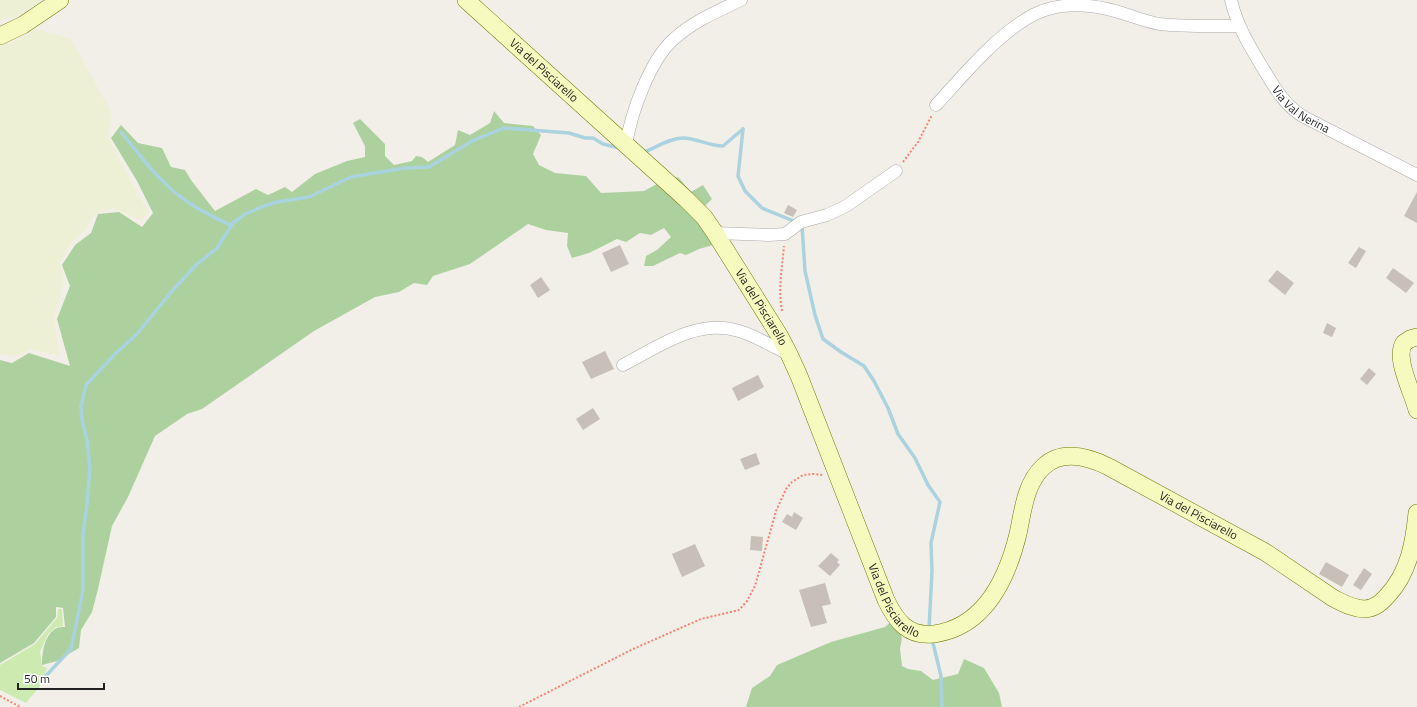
<svg xmlns="http://www.w3.org/2000/svg" width="1417" height="707" font-family="'Titillium Web',sans-serif">
<rect width="100%" height="100%" fill="#f2efe9"/>
<g fill="#eef0d5">
<path d="M0,0H42L20,15L0,21Z"/>
<path d="M36,29L71,39L112,113L108,137L148,212L141,220L113,208L95,214L85,230L72,242L60,262L64,282L54,317L60,356L30,349L18,356L0,354V45L18,40Z"/>
</g>
<path fill="#cdebb0" d="M58,609H62L63,626L56,627L48,634L40,652L42,666L47,668L40,686L26,703L0,690V665L35,644L57,618Z"/>
<g fill="#add19e">
<path d="M494,111L504,123L533,126L541,135L533,154L539,165L555,173L586,176L601,193L644,191L657,184L678,177L691,192L703,185L712,199L704,207L713,245L699,249L686,255L680,253L653,266H644L646,256L657,250L671,237L664,228L651,235L640,233L626,242L617,239L589,253L572,258L567,246L568,233L546,230L528,224L470,264L433,276L427,285L414,283L399,292L375,297L314,331L202,409L187,414L155,436L128,497L112,526L98,589L92,612L81,630L79,648L57,661L42,665C42,654 44,636 55,629C58,627 62,627 65,627L63,608L56,607V617L34,643L0,663V360L12,363L29,353L70,366L57,319L70,286L62,265L75,245L91,233L98,214L119,212L142,227L153,213L137,181L111,138L121,125L138,143L162,148L171,167L185,170L191,180L215,211L256,189L268,195L285,187L292,192L315,174L347,161L365,157V146L353,123L360,119L385,144V156L394,165L412,161L416,156L422,157L428,162L455,145L458,130L470,135L490,123Z"/>
<path d="M895,618L902,638L900,649L902,666L908,669L921,671L933,680L958,674L964,659L984,668L999,693L1002,707H746L752,688L770,676L777,665L831,642L885,627Z"/>
</g>
<g fill="none" stroke-linecap="round" stroke-linejoin="round">
<g stroke="#aad3df" stroke-width="3.5">
<path d="M743,129L738,176L745,191L762,208L796,222"/>
<path d="M121,132C142,158 162,186 191,204C204,213 218,219 232,226"/>
<path d="M642,153C656,148 669,138 683,138C696,138 709,146 723,146L743,129"/>
<path d="M802,225L805,271L815,315L823,339L841,352L864,366L874,381L888,408L898,434L915,458L928,485L940,502L931,543L932,571L929,629"/>
<path d="M932,639L941,676L942,707"/>
<path d="M41,681L71,649L83,590V535L87,504L90,468L87,440L82,420L81,406L86,385L115,354L137,334L172,291L196,265L217,248L233,223L245,214L264,206L277,202L309,197L351,177L405,168L429,167L472,141L504,128L569,133L585,138H593L603,144L619,148"/>
</g>
</g>
<g fill="#c7bfb8">
<path d="M1417,192V223L1404,216Z"/>
<path d="M788,205L797,210L793,217L784,213Z"/>
<path d="M620,245L629,264L611,272L602,253Z"/>
<path d="M1359,247L1366,251L1356,268L1348,263Z"/>
<path d="M1393,268L1414,283L1406,293L1386,278Z"/>
<path d="M1277,270L1294,283L1285,295L1268,281Z"/>
<path d="M541,277L550,290L538,298L530,285Z"/>
<path d="M1327,323L1336,328L1332,337L1323,333Z"/>
<path d="M605,351L614,369L591,379L582,362Z"/>
<path d="M1369,368L1376,374L1367,385L1360,379Z"/>
<path d="M758,375L764,387L738,401L732,388Z"/>
<path d="M593,408L600,419L583,430L576,419Z"/>
<path d="M756,453L760,464L745,470L740,459Z"/>
<path d="M794,512L803,518L796,530L782,522L787,514L792,517Z"/>
<path d="M751,536L763,537L762,551L750,550Z"/>
<path d="M695,544L705,566L682,577L672,554Z"/>
<path d="M831,553L839,560L837,562L840,565L830,576L818,566Z"/>
<path d="M1326,562L1349,575L1342,587L1319,574Z"/>
<path d="M1364,568L1372,574L1361,590L1353,585Z"/>
<path d="M825,583L831,604L822,606L827,623L811,627L799,590Z"/>
</g>
<g fill="none" stroke-linecap="round" stroke-linejoin="round">
<g stroke="#a9a9a9" stroke-width="13">
<g id="street">
<path id="s1" d="M1231,0C1237,26 1250,47 1264,70C1275,88 1285,106 1304,117L1417,175"/>
<path d="M936,105C963,76 992,40 1026,19C1056,0 1090,3 1122,13C1135,17 1147,22 1160,24C1186,27 1213,26 1239,26"/>
<path d="M626,145C631,113 650,59 675,38C694,21 718,11 741,0"/>
<path d="M715,233L769,235L785,234L801,222L827,215L846,206L896,171"/>
<path d="M623,365C658,347 697,318 739,331C757,336 772,347 789,354"/>
</g>
</g>
<g stroke="#707d05" stroke-width="18">
<g id="secondary">
<path id="s2" d="M466,0L686,199L704,217L715,233L779,335L789,354L799,376L886,600C896,621 908,637 934,634C985,627 1007,579 1018,534C1023,511 1025,484 1043,467C1062,449 1089,457 1109,467L1265,552L1333,598C1343,603 1353,609 1365,609C1375,608 1381,603 1388,595C1409,572 1414,543 1417,513"/>
<path d="M0,36L23,25L60,0"/>
<path d="M1417,337L1410,339L1404,343C1394,358 1413,393 1417,410"/>
</g>
</g>
<g stroke="#fa8072" stroke-width="2" stroke-dasharray="2 2" stroke-linecap="butt">
<path d="M903,162L918,142L932,115"/>
<path d="M782,311C778,289 782,268 784,246"/>
<path d="M0,696L20,707"/>
<path d="M519,707L633,649L701,619L739,610L747,601L755,586L776,511L786,489L792,482L803,475L813,474L824,475"/>
</g>
<use href="#street" stroke="#fff" stroke-width="12"/>
<use href="#secondary" stroke="#f7fabf" stroke-width="17"/>
</g>
<g text-anchor="middle" stroke-width="3.5" stroke-linejoin="round" paint-order="stroke">
<g font-size="12" fill="#222" stroke="#fff">
<text dy="4" stroke="none"><textPath href="#s2" startOffset="105">Via del Pisciarello</textPath></text>
<text dy="4" stroke="none"><textPath href="#s1" startOffset="133">Via Val Nerina</textPath></text>
<text dy="4" stroke="none"><textPath href="#s2" startOffset="429">Via del Pisciarello</textPath></text>
<text dy="4" stroke="none"><textPath href="#s2" startOffset="1196">Via del Pisciarello</textPath></text>
<text dy="4" stroke="none"><textPath href="#s2" startOffset="753">Via del Pisciarello</textPath></text>
</g>
</g>
<path d="M18 683v6h86v-6" fill="none" stroke="#222222" stroke-width="2"/>
<text x="24" y="683" font-size="12" fill="#222222" stroke="#ffffff" stroke-width="3" paint-order="stroke">50 m</text>
</svg>
